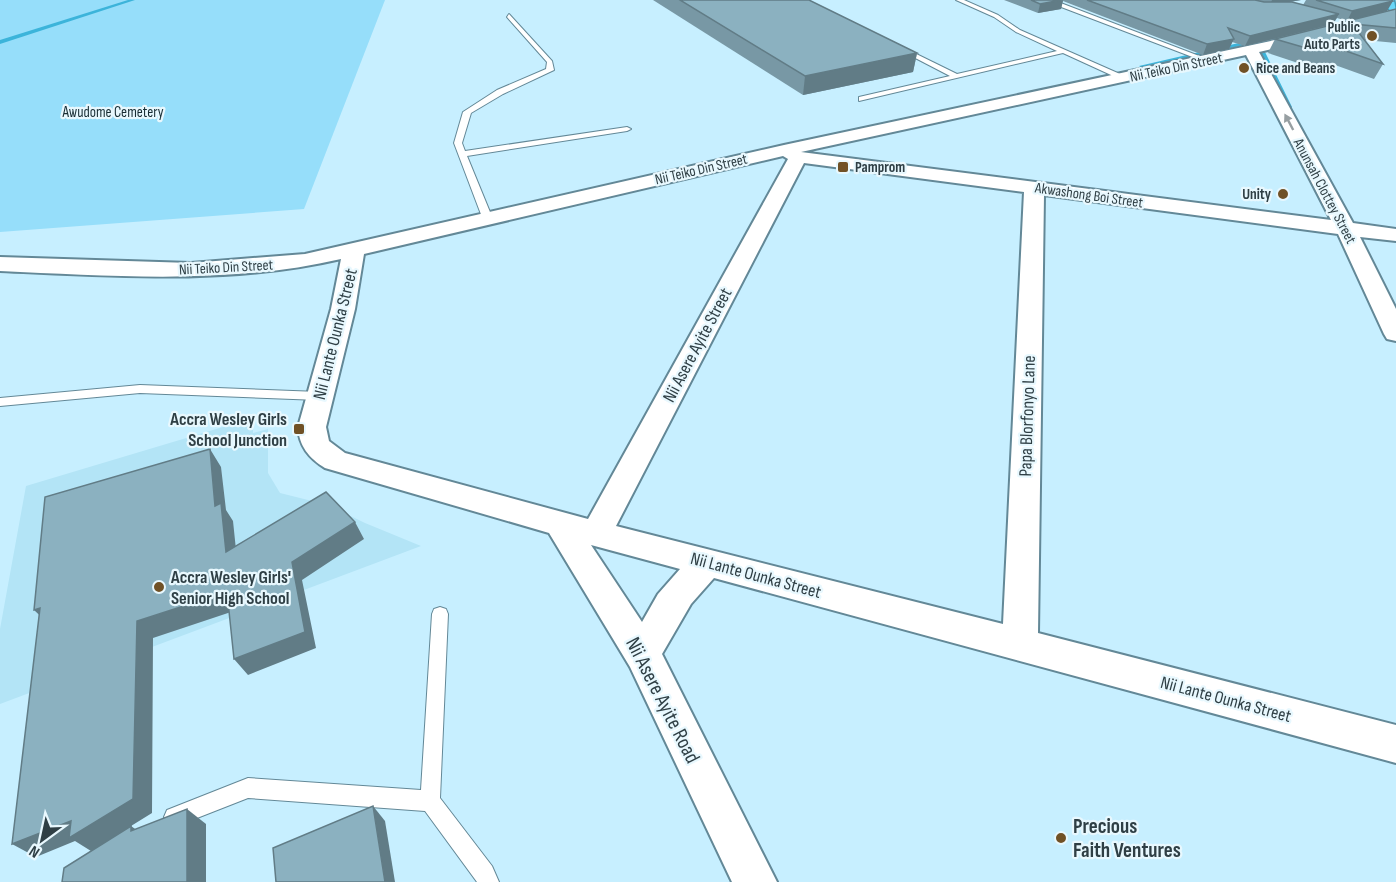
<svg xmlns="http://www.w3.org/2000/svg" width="1396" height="882" font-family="'Sofia Sans Condensed',sans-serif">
<rect width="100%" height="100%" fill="#c7efff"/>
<path fill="#b3e4f6" d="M253,418V433L268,429V473L280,493L328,505L365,523L421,546L0,704V629L26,486Z"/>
<path fill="#96defa" d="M0,0H385L304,209L0,232Z"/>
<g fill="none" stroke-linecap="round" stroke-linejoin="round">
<g fill="#3cb4da" fill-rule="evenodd">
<path d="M128,0H135L0,44V40Z"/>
<path d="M1256,39L1258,42L1142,68L1139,66Z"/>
<path d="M1274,45L1276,48L1265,52L1292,107L1291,108L1286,107L1259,51Z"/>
</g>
<g stroke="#638897" stroke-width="2">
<g id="service">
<path d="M956,0H964L998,15L1020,30L1129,78L1122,80L1063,53L859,101V97L950,76L898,49V47H902L957,74L1057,51L1016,32L994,17Z"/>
<path d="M1058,2L1207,59L1208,60L1203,61L1056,5Z"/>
<path d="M509,14L552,61L554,70L503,94L471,113L462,143L465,151L627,127L631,129L627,131L467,156L492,217L487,220L482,217L454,143L463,112L497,90L546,69L547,62L507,17Z"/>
<path d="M140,385L319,392L325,396L319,400L140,393L0,406V398Z"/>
<path d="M440,607L446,609L448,614L440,798L492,866L499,882H477L425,811L248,798L174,827L167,824L164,817L167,810L248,778L421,790L432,614L434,609Z"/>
</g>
</g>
<g stroke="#638897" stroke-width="4">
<path id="minor" d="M1308,33L1313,34L1315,37L1313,40L1259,52L1353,223L1396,229V241L1360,237L1396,309V341L1387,339L1384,334L1338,234L1044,195L1038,633L1396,725V763L714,578L691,604L662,654L777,882H732L630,667L549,533L325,468C309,458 299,446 298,427L331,309L341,259C230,285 113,276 0,271V257L191,263L305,254L784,145ZM1246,55L1331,220L801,152ZM783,156L788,159L588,519L345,453L329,441L326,427L355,309L364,254ZM804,163L1024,192L1003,624L616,526ZM591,545L680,569L658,594L642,622Z"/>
</g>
<g stroke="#3e9ab7" stroke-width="3">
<path id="trunk" d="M1378,0H1394L1396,12L1391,11Z"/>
</g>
<use href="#service" fill="#fff" fill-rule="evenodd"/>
<use href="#minor" fill="#fff" fill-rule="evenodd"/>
<use href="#trunk" fill="#6bd6f7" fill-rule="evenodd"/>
</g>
<g fill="#7898a5">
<path d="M653,0H809L917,53L913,72L803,95Z"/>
<path d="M1004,0H1301L1290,2L1303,5L1306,0H1391L1387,11L1347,21L1337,18L1333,24L1396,9V43L1365,40L1383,64L1374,79L1335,65L1298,63L1268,53L1275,39L1245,46L1232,42L1229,49L1203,55L1063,1L1061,9L1038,13Z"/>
</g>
<g fill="#617c86">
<path d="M1063,0L1061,9L1038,13L1040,4Z"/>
<path d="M1272,0H1301L1270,5Z"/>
<path d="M1393,1L1387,11L1347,21L1352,11Z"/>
<path d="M1339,14L1333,24L1245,46L1250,36Z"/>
<path d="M1234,39L1229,49L1203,55L1207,44Z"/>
<path d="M917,53L913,72L803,95L805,76Z"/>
<path d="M210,449L221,467L226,510L233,521L238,569L226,552L215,506Z"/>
<path d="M355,522L364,539L302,580L316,648L248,675L234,659L292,562Z"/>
<path d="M227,592L240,609L153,638L152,813L131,826L152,841L91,851L75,841L36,857L12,844L137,621Z"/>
<path d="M40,608L52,627L34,610Z"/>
<path d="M373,806L385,821L395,882H385Z"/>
<path d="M187,809L206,824V882H187Z"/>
</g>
<g fill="#8bb1c0" stroke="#617c86" stroke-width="1.5">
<path d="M680,0H809L917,53L805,76Z"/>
<path d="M1031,0H1061L1040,4Z"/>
<path d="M1087,0H1255L1264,2H1292L1339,14L1250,36L1228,28L1234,39L1207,44Z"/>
<path d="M1316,0H1391L1393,1L1352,11Z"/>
<path d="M1396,9V28L1352,24L1383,64L1343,50L1306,48L1275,39Z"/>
<path d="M210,449L215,506L221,503L226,552L326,492L355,522L292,562L305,632L234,659L227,592L137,621L133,799L69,838L71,821L12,844L40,608L34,610L45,497Z"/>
<path d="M373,806L385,882H276L273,848Z"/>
<path d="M187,809V882H62L64,868L131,826V831Z"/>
</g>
<defs><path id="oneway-solid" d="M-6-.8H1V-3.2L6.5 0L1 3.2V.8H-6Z" transform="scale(1.5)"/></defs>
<use fill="#979fa2" href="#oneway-solid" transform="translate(1289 122) rotate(-118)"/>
<g fill="#705126" stroke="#e8f8fe" stroke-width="2">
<circle cx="1372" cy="36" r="6"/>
<circle cx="1244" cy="68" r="6"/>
<rect x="837" y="161" width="12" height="12" rx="3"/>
<circle cx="1283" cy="194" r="6"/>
<rect x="293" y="423" width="12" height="12" rx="3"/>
<circle cx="159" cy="587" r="6"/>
<circle cx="1061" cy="838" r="6"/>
</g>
<g text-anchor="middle" stroke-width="4.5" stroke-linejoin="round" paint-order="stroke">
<g font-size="15" font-weight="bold" fill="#2f3f45" stroke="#e8f8fe" text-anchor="end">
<text x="1360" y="32">Public<tspan x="1360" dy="17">Auto Parts</tspan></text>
<text x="1256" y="73" text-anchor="start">Rice and Beans</text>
<text x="855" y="172" text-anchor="start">Pamprom</text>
<text x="1271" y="199">Unity</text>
</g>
<g font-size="15" fill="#2f3f45" stroke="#e8f8fe">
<text transform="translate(1176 67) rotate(-12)" y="5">Nii Teiko Din Street</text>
<text transform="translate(701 169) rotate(-13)" y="5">Nii Teiko Din Street</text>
<text transform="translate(1325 191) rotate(62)" y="5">Anunsah Clottey Street</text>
<text transform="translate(1089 195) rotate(8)" y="5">Akwashong Boi Street</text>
<text transform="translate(226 267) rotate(-3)" y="5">Nii Teiko Din Street</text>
</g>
<g font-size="15" fill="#182d34" stroke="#e8f8fe">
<text x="113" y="117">Awudome Cemetery</text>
</g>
<g font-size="18" fill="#2f3f45" stroke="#e8f8fe">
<text transform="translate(335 334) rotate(-76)" y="6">Nii Lante Ounka Street</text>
<text transform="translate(697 345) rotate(-62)" y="6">Nii Asere Ayite Street</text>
<text transform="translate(1027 416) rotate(-88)" y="6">Papa Blorfonyo Lane</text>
<text transform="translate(756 575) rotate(15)" y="6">Nii Lante Ounka Street</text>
<text transform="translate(1226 699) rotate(15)" y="6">Nii Lante Ounka Street</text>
</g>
<g font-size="18" font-weight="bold" fill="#2f3f45" stroke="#e8f8fe" text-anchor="end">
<text x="287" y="425">Accra Wesley Girls<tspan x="287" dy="21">School Junction</tspan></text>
<text x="171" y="583" text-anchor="start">Accra Wesley Girls'<tspan x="171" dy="21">Senior High School</tspan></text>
</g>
<g font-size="21" fill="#2f3f45" stroke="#e8f8fe">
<text transform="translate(663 700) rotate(63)" y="7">Nii Asere Ayite Road</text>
</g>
<g font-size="21" font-weight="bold" fill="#2f3f45" stroke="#e8f8fe" text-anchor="start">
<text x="1073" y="833">Precious<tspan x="1073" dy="24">Faith Ventures</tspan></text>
</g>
</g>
<g transform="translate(42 840) rotate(213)" stroke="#e8f8fe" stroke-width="4.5" paint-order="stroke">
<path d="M0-4.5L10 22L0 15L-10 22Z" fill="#2f3f45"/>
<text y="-9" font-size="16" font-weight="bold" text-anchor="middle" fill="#2f3f45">N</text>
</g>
</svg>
